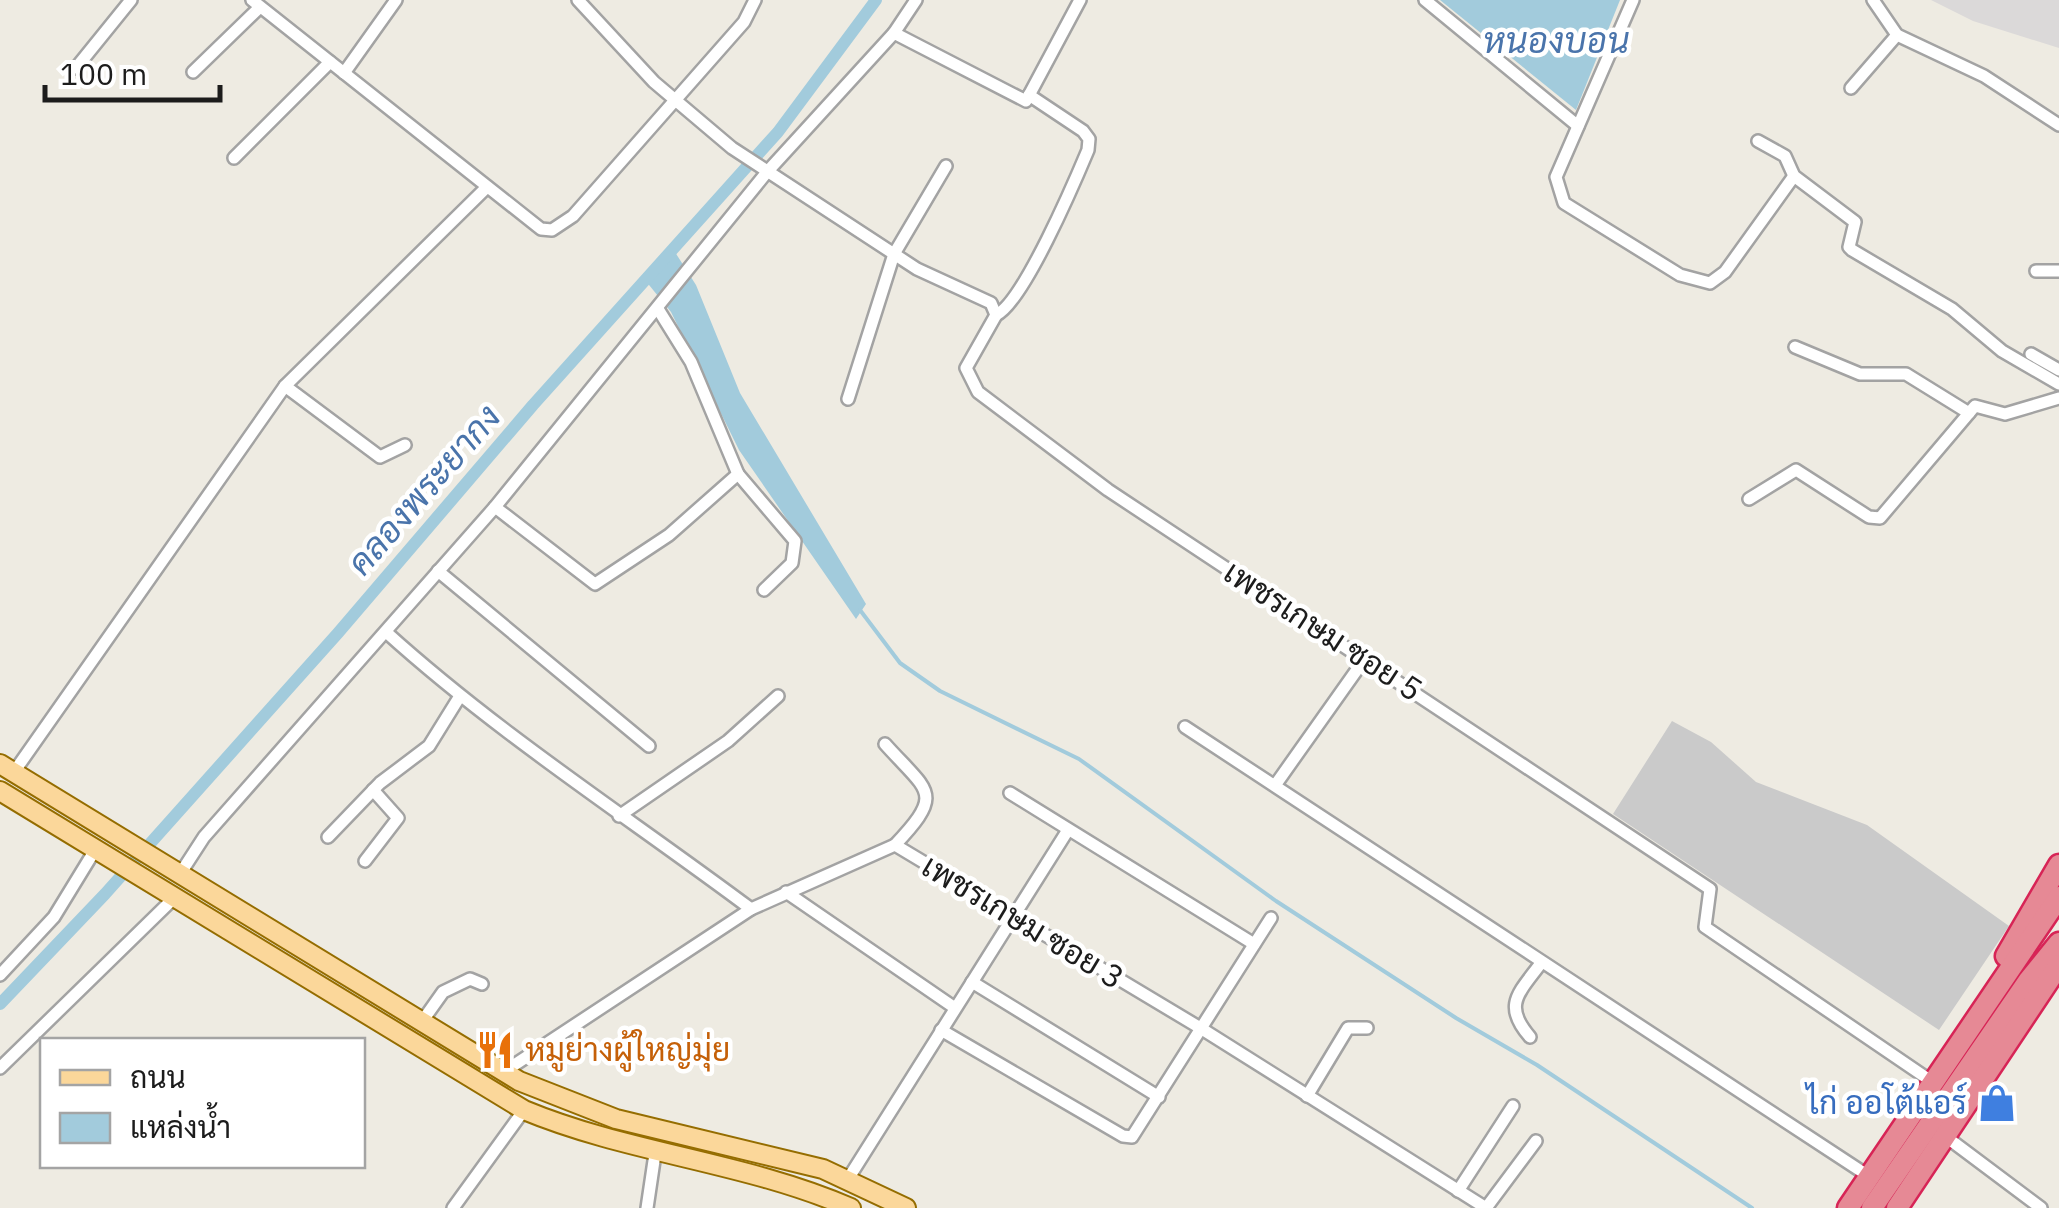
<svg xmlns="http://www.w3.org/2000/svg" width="2059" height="1208" font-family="'IBM Plex Sans',Sarabun,sans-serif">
<rect width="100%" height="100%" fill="#eeebe2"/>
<path fill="#dbd9d9" d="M1931,0H2059V48L1973,21Z"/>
<path fill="#cacaca" d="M1672,721L1711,742L1756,782L1867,825L2009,926L1939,1030L1613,814Z"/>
<g fill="#a2cbdc">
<path d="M1440,0H1620L1576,110Z"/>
<path d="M673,249L696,285L740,393L866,604L856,619L739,450L671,312L645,280Z"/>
</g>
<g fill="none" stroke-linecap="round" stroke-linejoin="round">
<path stroke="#a2cbdc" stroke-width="4" d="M860,610L900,663L940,691L1079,759L1276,901L1456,1018L1537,1065L1752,1208"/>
<path stroke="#a2cbdc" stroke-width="12" d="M0,1004L105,894L338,633L533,405L778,132L876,0"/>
<g stroke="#a3a3a3" stroke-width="16">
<g id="street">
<path d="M252,0L541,229L552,230L573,216L744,22L755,0"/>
<path d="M578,0L654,82L732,148L917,269L991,303L996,315L966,368L978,392L1108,490L1710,889L1705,927L1934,1083"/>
<path d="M1425,0L1578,126"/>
<path d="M1633,0L1556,177L1564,203L1680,275L1710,283L1725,272L1794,176"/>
<path d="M1873,0L1897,35L1984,76L2059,125"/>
<path d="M894,33L916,0"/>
<path d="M76,68L131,0"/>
<path d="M193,72L260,7"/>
<path d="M344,73L396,0"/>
<path d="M1851,88L1897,35"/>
<path d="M1758,141L1785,156L1794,176L1855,222L1849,247L1852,250L1952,309L2002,351L2059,384"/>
<path d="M234,158L330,62"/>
<path d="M2036,271H2059"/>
<path d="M658,309L691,362L738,474"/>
<path d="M996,315C1023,303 1075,181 1088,150L1089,139L1083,131L1029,95"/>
<path d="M1795,347L1860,374H1906L1969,413"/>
<path d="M2031,354L2059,370"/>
<path d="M285,386L380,457L405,445"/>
<path d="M848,399L894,254L946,166"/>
<path d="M1749,499L1796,470L1869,517L1880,518L1975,406L2005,414L2059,398"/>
<path d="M495,507L595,584L669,535L738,474L795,541L792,563L764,590"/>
<path d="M438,571L649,746"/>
<path d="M386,632C500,735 628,817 751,909"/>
<path d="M1185,727L1870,1177"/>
<path d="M885,744C929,793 945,792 895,845"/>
<path d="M14,772L285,386L486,188"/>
<path d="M1276,784L1366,657"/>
<path d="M1010,793L1254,944"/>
<path d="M619,816L728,741L778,696"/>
<path d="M328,837L380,783L429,746L460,696"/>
<path d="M365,861L398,818L373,790"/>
<path d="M180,874L204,837L495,507L767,172L894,33L1026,101L1080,0"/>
<path d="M786,892L955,1008"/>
<path d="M0,975L54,917L95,850"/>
<path d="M972,982L1159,1097"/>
<path d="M421,1023L443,992L470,979L482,984"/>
<path d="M941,1030L1123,1136L1132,1137L1271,918"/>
<path d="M1530,1037C1502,1005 1519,993 1541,963"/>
<path d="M0,1068L173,899"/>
<path d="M502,1073L751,909L895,845L1202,1029L1486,1208"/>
<path d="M1307,1096L1348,1028H1367"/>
<path d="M1945,1136L2041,1208"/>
<path d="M848,1179L1068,830"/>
<path d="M1458,1191L1513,1106"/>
<path d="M453,1208L524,1110"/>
<path d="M647,1208L655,1154"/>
<path d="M1486,1208L1536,1141"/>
</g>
</g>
<g stroke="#956d00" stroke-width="22">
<g id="primary">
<path d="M0,764L519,1081L616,1119L823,1169L906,1208"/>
<path d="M0,791L524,1110C630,1154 746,1162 851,1208"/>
</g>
</g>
<g stroke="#d72456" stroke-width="25">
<g id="highway">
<path d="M2006,956L2059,865"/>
<path d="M1848,1208L2059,897"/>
<path d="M1872,1208L2029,980L2059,943"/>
<path d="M1897,1208L2059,965"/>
</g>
</g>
<use href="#street" stroke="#fff" stroke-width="11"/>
<use href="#primary" stroke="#fbd79a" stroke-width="18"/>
<use href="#highway" stroke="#e68995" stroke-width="20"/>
</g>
<defs>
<g id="restaurant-bare" transform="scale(3)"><path d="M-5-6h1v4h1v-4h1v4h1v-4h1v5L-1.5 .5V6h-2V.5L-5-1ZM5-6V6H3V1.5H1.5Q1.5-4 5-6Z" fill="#e8710a" stroke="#fff" stroke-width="2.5" paint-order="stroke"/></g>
<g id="shop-bare" transform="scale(3)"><path d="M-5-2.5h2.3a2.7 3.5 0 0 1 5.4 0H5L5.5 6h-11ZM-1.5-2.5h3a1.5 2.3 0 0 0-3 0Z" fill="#3f7fe0" stroke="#fff" stroke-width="2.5" paint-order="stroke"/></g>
</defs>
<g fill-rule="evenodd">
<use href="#restaurant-bare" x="495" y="1050"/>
<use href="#shop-bare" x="1997" y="1103"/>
</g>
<g text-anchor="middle" stroke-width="9" stroke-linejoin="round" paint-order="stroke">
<g font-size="32" fill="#1c1c1c" stroke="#fff">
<text transform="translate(1323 631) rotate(33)" y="11">เพชรเกษม ซอย 5</text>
<text transform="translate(1023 922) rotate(31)" y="11">เพชรเกษม ซอย 3</text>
</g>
<g font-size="32" fill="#c56008" stroke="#fff" text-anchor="start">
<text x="525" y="1061">หมูย่างผู้ใหญ่มุ่ย</text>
</g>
<g font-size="32" fill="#366cbe" stroke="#fff" text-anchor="end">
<text x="1967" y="1114">ไก่ ออโต้แอร์</text>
</g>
<g font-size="35" font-style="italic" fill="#4a74ab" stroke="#fff">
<text x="1556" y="53">หนองบอน</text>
<text transform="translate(424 490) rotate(-49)" y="12">คลองพระยากง</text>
</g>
</g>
<rect x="40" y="1038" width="325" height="130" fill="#ffffff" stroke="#a4a4a4" stroke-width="2.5"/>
<rect x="60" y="1070" width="50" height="15" fill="#fbd79a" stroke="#a4a4a4" stroke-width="2.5"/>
<text x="130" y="1088" font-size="30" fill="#1c1c1c">ถนน</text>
<rect x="60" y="1113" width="50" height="30" fill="#a2cbdc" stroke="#a4a4a4" stroke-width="2.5"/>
<text x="130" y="1138" font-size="30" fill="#1c1c1c">แหล่งน้ำ</text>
<path d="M45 85v15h175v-15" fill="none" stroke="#1c1c1c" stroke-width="5"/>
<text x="60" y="85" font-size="30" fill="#1c1c1c" stroke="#ffffff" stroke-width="8" paint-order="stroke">100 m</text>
</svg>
